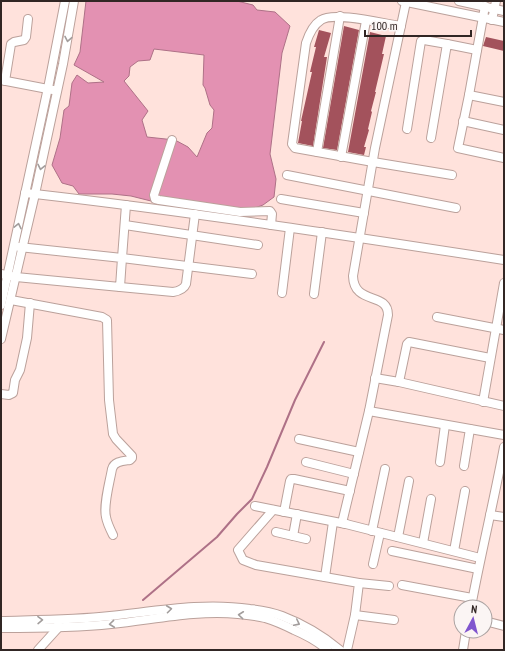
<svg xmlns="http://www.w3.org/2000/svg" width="505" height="651" font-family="'PT Sans Narrow',sans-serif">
<rect width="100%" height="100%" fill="#ffe2dc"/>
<path fill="#e391b2" stroke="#ae7187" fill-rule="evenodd" d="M86,1H237L253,5L257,10L275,12L290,26L282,53L270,154L276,179L274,197L263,205L252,209L167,205L131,196L112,194H79L73,186L62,183L52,165L60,138L64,110L69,106L72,83L77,75L88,83L104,82L74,65L80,52ZM154,49L204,55L203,85L205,88L210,105L214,110L212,128L207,133L197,157L188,147L175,140L147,137L142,120L148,111L124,81L129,76L130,67L138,61L150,60Z"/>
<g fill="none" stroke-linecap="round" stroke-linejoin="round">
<path stroke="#ae7187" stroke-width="2" d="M143,600L217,537L237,514L252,499L267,467L295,400L324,342"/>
</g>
<g fill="#a3525c">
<path d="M344,26L359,30L337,150L323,148Z"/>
<path d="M319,30L331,33L324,57H327L313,146L298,143L302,121H301L312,72H310L316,47H314Z"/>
<path d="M370,32L386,36L382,54H384L375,92H376L371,111L372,112L368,129L369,130L364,147H366L364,155L348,152Z"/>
<path d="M486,37L504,41V51L483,46Z"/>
</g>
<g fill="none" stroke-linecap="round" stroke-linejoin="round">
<g stroke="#bba19b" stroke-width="10">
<g id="minor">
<path d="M402,1L504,22"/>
<path d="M459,1L504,11"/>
<path d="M406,2L375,148L353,276C354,306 388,291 388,315L369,411L342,523L480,558"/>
<path d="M485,6L469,95L458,148L504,158"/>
<path d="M492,20L496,1"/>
<path d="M401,26C385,24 334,11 321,20C313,25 309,34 306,43L292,144L295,148L373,162L452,175"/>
<path d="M1,80L53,90"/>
<path d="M5,81L11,44L14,42L24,40L26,37L28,19"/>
<path d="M469,95L504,102"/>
<path d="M463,121L504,130"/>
<path d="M407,129L421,41L424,40L447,44"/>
<path d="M431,138L447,44L477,50"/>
<path d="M172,140L154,195L155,199L159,200L240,212L270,211L272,214L271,225"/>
<path d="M317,152L340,16"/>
<path d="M341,157L366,21"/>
<path d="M287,175L456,208"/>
<path d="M25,193L35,194C192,212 348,236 504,260"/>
<path d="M281,199L364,213"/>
<path d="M126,205L122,258L252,274"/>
<path d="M125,225L258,245"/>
<path d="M1,274L16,277L120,287L122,258L19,247"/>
<path d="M120,287L173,292C179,291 184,289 186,284L195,214"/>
<path d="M282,293L290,228"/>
<path d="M314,294L322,232"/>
<path d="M11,300L102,317L107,320L109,400L113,434L116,439L132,456V458L130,460C124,461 114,461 112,469C110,481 103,505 106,517C107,523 110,529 113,535"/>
<path d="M1,305L49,83L65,1"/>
<path d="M437,317L504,330"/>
<path d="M1,339L35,194L63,64L74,1"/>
<path d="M375,378L399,382L504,406"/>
<path d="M399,382L407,344L409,342L490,358"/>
<path d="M1,394L9,395L13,393L15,380L20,370L27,338L30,303"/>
<path d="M483,402L504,283"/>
<path d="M369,411L504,435"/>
<path d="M299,439L359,452"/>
<path d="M306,462L354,474"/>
<path d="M440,462L445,425"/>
<path d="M464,466L470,429"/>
<path d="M255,506L346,524"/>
<path d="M273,510L238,550L243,560L256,565L359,583L355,615L347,650"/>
<path d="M284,512L290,481L291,479H294L350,491"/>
<path d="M490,515L504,517"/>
<path d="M372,531L385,469"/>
<path d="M276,532L306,539"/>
<path d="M293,536L297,514"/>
<path d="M398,537L409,481"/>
<path d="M423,543L431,499"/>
<path d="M392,551L478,569"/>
<path d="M454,551L465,491"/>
<path d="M373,564L380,533"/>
<path d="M325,577L333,522"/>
<path d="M359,583L389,586"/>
<path d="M402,585L472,598"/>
<path d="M471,607C481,553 494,501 504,447"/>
<path d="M355,615L394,620"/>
<path d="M1,621C38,620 74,620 110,616C157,611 203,602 250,609C261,610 272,612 282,616C303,624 323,636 340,650"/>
<path d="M485,621L504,626"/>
<path d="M1,628C38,628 74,628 111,624C153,620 195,610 238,614C247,615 257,616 265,618C275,621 284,625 294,630C306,635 318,642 328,650"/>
<path d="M38,650L58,628V625"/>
<path d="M463,650L466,631"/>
</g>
</g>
<use href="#minor" stroke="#fff" stroke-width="8"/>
</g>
<defs><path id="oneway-chevron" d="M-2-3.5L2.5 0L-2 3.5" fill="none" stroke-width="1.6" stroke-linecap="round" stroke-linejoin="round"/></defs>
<g stroke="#a29d9c">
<use href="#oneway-chevron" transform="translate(68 39) rotate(101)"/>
<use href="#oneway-chevron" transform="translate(41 167) rotate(102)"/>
<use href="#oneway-chevron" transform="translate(18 226) rotate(-78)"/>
<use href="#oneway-chevron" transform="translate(169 609) rotate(-7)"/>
<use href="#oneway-chevron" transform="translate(241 615) rotate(-174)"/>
<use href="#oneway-chevron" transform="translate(40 620) rotate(-1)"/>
<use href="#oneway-chevron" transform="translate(297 623) rotate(26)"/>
<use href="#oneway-chevron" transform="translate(112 624) rotate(174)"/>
</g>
<rect width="505" height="651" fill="none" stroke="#312624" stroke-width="4"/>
<g transform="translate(473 619) rotate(7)"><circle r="19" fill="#fbf5f4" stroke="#aaa2a1"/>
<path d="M0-3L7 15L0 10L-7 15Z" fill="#8055ce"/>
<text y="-6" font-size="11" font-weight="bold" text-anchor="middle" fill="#312624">N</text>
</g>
<path d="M365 30v6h106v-6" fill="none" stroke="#312624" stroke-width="2"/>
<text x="371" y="30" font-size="12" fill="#312624" stroke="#fbf5f4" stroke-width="3" paint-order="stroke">100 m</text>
</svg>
